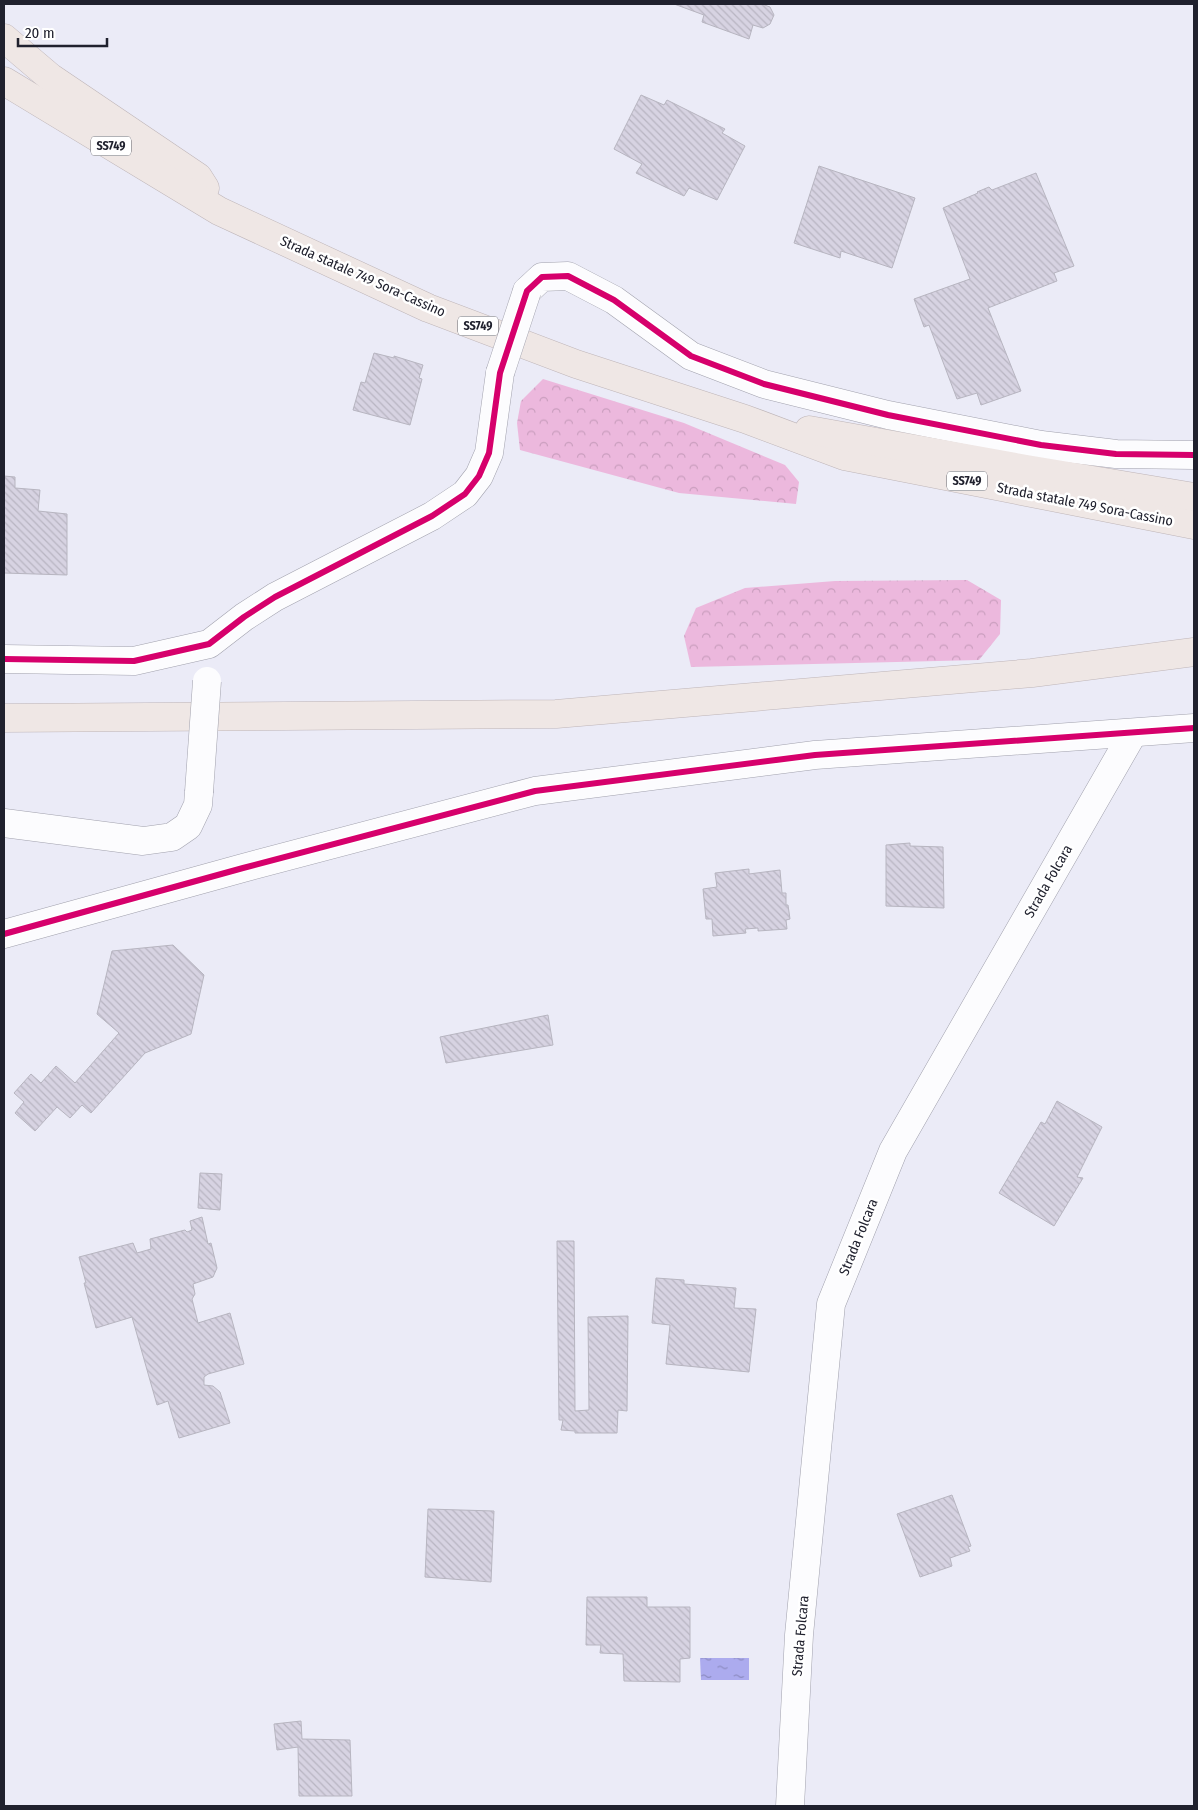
<svg xmlns="http://www.w3.org/2000/svg" width="1198" height="1810" font-family="'Fira Sans Condensed',sans-serif">
<defs>
<pattern id="forest-crowns" width="20" height="18" patternUnits="userSpaceOnUse" patternTransform="scale(1.25)"><rect width="20" height="18" fill="#ecb8dd"/><path d="M2 6a3 3 0 1 1 6 0M12 15a3 3 0 1 1 6 0" fill="none" stroke="#ca9ebe"/></pattern>
<pattern id="water-ripples" width="26" height="14" patternUnits="userSpaceOnUse" patternTransform="scale(1.25)"><rect width="26" height="14" fill="#acabee"/><path d="M2 4q2-2 4 0t4 0M15 11q2-2 4 0t4 0" fill="none" stroke="#8c8bc1"/></pattern>
<pattern id="building-back-hatch" width="6" height="6" patternUnits="userSpaceOnUse" patternTransform="scale(1.25)"><rect width="6" height="6" fill="#d7d3e2"/><path d="M-1 5l2 2M0 0l6 6M5-1l2 2" fill="none" stroke="#b8b5c2"/></pattern>
</defs>
<rect width="100%" height="100%" fill="#ebebf7"/>
<g fill="url(#forest-crowns)">
<path d="M543,379L684,423L785,465L799,482L796,504L679,493L520,450L517,423L521,401Z"/>
<path d="M967,580L1001,600L1000,634L979,660L691,667L684,636L696,608L745,588L835,581Z"/>
</g>
<path fill="url(#water-ripples)" d="M700,1658H749V1680H701Z"/>
<g fill="url(#building-back-hatch)" stroke="#b7b5c0">
<path d="M674,4H762L770,7L774,15L770,24L763,28L753,25L749,39L702,22L704,15Z"/>
<path d="M641,95L664,105L667,100L725,129L722,133L745,146L717,200L689,188L684,196L636,173L642,164L614,149Z"/>
<path d="M819,166L915,198L892,268L841,251L840,258L794,243Z"/>
<path d="M1036,173L1074,266L1054,273L1057,281L988,308L1021,391L981,405L977,393L957,399L929,325L924,327L914,299L970,279L943,208L978,193L977,192L989,187L992,190Z"/>
<path d="M374,353L394,358V356L423,365L419,378L422,379L410,425L353,410L361,382L365,383Z"/>
<path d="M4,476L15,477V488L40,490L38,511L67,514V575L4,573Z"/>
<path d="M910,843V846L943,847L944,908L886,906V845Z"/>
<path d="M749,869V874L780,870L782,893H786V905H788L790,919L786,920L787,929L758,931V928L745,929L746,933L713,936L712,919H706L703,889L717,887L715,873Z"/>
<path d="M173,945L204,975L191,1034L145,1053L91,1113L82,1105L70,1118L57,1107L35,1131L15,1113L24,1102L14,1093L31,1074L41,1083L56,1066L75,1083L119,1033L97,1014L112,951Z"/>
<path d="M548,1015L553,1045L446,1063L440,1037Z"/>
<path d="M1057,1101L1102,1127L1077,1177L1083,1178L1054,1226L999,1193L1041,1122L1045,1124Z"/>
<path d="M200,1173L222,1174L220,1210L198,1208Z"/>
<path d="M202,1217L208,1244L211,1243L217,1268L213,1277L193,1284L195,1294L192,1299L198,1323L230,1313L244,1364L208,1374L204,1377V1385L213,1386L220,1392L230,1423L179,1438L168,1401L157,1405L132,1317L96,1328L84,1283H86L79,1257L133,1243L137,1253L151,1249L150,1239L185,1230L187,1232L192,1230L190,1221Z"/>
<path d="M557,1241H574L575,1411L589,1410L588,1317L628,1316L627,1411L618,1410L617,1433H575V1431L561,1430L563,1420H559Z"/>
<path d="M656,1278L684,1280V1284L736,1288L734,1308L756,1309L749,1372L666,1364L670,1325L652,1323Z"/>
<path d="M952,1495L971,1546L968,1547L970,1551L950,1558L952,1566L920,1577L897,1514Z"/>
<path d="M428,1509L494,1511L491,1582L425,1577Z"/>
<path d="M587,1597H647V1607H690V1658L680,1659V1682L624,1681L623,1654L600,1653L601,1645H586Z"/>
<path d="M301,1721L302,1739L350,1740L352,1796H299L298,1747L277,1750L274,1724Z"/>
</g>
<g fill="none" stroke-linecap="round" stroke-linejoin="round">
<g stroke="#a1a1ad" stroke-width="29">
<g id="street">
<path d="M527,291L542,277L568,276L614,300L691,356L764,384L888,415L1041,445L1116,454L1194,455"/>
<path d="M4,659L134,661L209,644L244,617L275,597L432,516L465,494L479,476L489,453L500,373"/>
<path d="M4,823L143,841L172,837L188,826L198,805L199,792"/>
<path d="M4,934L243,868L535,791L815,755L1194,728"/>
<path d="M790,1806L799,1635L831,1304L893,1151L1133,733"/>
</g>
</g>
<g stroke="#beb5b8" stroke-width="29">
<g id="highway">
<path d="M4,38L50,77L198,177L205,188"/>
<path d="M4,81L219,211L428,308L576,364L745,419L844,456L1194,525"/>
<path d="M809,430L1026,469L1194,497"/>
<path d="M4,718L556,714L1032,673L1194,652"/>
</g>
</g>
<use href="#street" stroke="#fcfcfe" stroke-width="28"/>
<use href="#highway" stroke="#efe7e5" stroke-width="28"/>
<g stroke="#a1a1ad" stroke-width="29" stroke-linecap="butt">
<g id="street-bridge">
<path d="M500,373L527,291"/>
<path d="M199,792L207,681"/>
</g>
</g>
<use href="#street-bridge" stroke="#fcfcfe" stroke-width="28"/>
<g stroke="#fff" stroke-width="9">
<g id="cycleway">
<path d="M4,659L134,661L209,644L244,617L275,597L432,516L465,494L479,476L489,453L500,373L527,291L542,277L568,276L614,300L691,356L764,384L888,415L1041,445L1116,454L1194,455"/>
<path d="M4,934L243,868L535,791L815,755L1194,728"/>
</g>
</g>
<use href="#cycleway" stroke="#d6006c" stroke-width="6"/>
</g>
<g text-anchor="middle" stroke-width="5" stroke-linejoin="round" paint-order="stroke">
<g fill="#fff" stroke="#63646d" stroke-width="1">
<rect x="91" y="136.5" width="40" height="19" rx="4"/>
<rect x="458" y="316.5" width="40" height="19" rx="4"/>
<rect x="947" y="471.5" width="40" height="19" rx="4"/>
</g>
<g font-size="12" font-weight="bold" fill="#20212e">
<text x="111" y="150">SS749</text>
<text x="478" y="330">SS749</text>
<text x="967" y="485">SS749</text>
</g>
<g font-size="14" fill="#20212e" stroke="#fff">
<text transform="translate(363 276) rotate(24)" y="5">Strada statale 749 Sora-Cassino</text>
<text transform="translate(1085 504) rotate(11)" y="5">Strada statale 749 Sora-Cassino</text>
<text transform="translate(1048 881) rotate(-60)" y="5">Strada Folcara</text>
<text transform="translate(858 1237) rotate(-68)" y="5">Strada Folcara</text>
<text transform="translate(800 1636) rotate(-85)" y="5">Strada Folcara</text>
</g>
</g>
<rect width="1198" height="1810" fill="none" stroke="#20212e" stroke-width="10"/>
<path d="M18 38v8h89v-8" fill="none" stroke="#20212e" stroke-width="2.5"/>
<text x="25" y="38" font-size="15" fill="#20212e" stroke="#ffffff" stroke-width="4" paint-order="stroke">20 m</text>
</svg>
